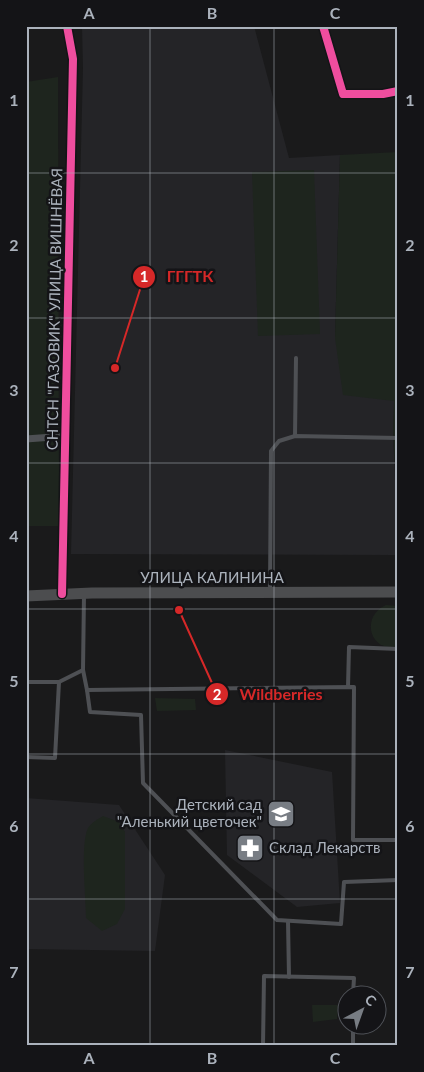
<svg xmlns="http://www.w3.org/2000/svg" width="424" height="1072" font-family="Lato,sans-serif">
<rect width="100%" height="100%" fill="#1a1a1b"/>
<g fill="#242427">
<path d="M82,26H254L289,158L340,155L335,338L397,348L393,430L398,555L71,554L83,68Z"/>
<path d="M225,750L332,772L340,903L297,907L227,855Z"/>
<path d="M26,798L119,805L165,875L155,951L26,949Z"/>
</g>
<g fill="#1e251e">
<path d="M58,77L59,526H26V82Z"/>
<path d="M398,152V518L393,430L394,401L343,395L335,338L340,155Z"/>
<path d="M314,170L320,334L258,336L252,172Z"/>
<path d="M386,605L398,606V646C371,654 359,617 386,605Z"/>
<path d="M155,698L195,699L196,710L157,711Z"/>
<path d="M103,816L119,822L125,832V909L117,924L102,931L86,918C86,898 80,844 88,828C91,823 98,819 103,816Z"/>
<path d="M312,1005H338L337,1019L313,1022Z"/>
</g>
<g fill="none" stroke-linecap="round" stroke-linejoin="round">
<g stroke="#4e5054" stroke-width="4">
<path d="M295,436L296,358"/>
<path d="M270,591L271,451L279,441L295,436L398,438"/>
<path d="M84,594L83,670L87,690L354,687L353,840H398"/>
<path d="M26,682H59L83,670"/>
<path d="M348,687L349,647L398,649"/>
<path d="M87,690L90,712L141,715L143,783L277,920L341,924L344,882L398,880"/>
<path d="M26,757L55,758L59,682"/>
<path d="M288,921L289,977"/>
<path d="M263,1046L264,976L354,978L353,994"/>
<path d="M353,1046V1024"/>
</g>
<g stroke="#4e5054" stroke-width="7">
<path d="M323,26L343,94H383L398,91"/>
<path d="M26,439L66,436"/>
<path d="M62,594L73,59L67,26"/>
</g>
<path stroke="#4c4d4f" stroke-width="11" d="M26,596L92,593L398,592"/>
<g stroke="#141417" stroke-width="11">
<g id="cycleway">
<path d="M323,26L343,94H383L398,91"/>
<path d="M62,594L73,59L67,26"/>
</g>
</g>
<use href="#cycleway" stroke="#ef4d9e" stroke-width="8"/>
</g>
<path fill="none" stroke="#abb2bc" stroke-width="1" stroke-opacity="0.55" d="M150,26V1046M274,26V1046M26,173H398M26,318H398M26,463H398M26,609H398M26,754H398M26,899H398"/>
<defs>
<g id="school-square" transform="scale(1.4375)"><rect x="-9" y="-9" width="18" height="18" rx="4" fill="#787d84" stroke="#141417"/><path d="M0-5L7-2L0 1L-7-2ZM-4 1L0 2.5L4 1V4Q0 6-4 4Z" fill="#fff"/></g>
<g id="pharmacy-square" transform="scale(1.4375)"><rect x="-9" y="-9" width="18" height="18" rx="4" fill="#787d84" stroke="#141417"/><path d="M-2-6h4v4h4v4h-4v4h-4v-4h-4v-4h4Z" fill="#fff"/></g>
</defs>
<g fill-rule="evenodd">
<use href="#school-square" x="281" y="814"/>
<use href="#pharmacy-square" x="250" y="848"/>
</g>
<g text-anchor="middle" stroke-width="5" stroke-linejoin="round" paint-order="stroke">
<g font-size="15" fill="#abb2bc" stroke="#141417">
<text transform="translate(55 309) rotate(-89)" y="5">СНТСН "ГАЗОВИК" УЛИЦА ВИШНЁВАЯ</text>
<text x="212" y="583">УЛИЦА КАЛИНИНА</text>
</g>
<g font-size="15" fill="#abb2bc" stroke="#141417" text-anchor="end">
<text x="262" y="810">Детский сад<tspan x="262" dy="17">"Аленький цветочек"</tspan></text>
<text x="269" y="853" text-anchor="start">Склад Лекарств</text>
</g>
</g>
<path fill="none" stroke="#d62828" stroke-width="2" d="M115 368L144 277M179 610L217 694"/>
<g fill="#d62828" stroke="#141417" stroke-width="2">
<circle cx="115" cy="368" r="5"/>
<circle cx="179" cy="610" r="5"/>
<circle cx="144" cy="277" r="12"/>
<circle cx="217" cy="694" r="12"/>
</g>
<g font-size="15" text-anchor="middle" font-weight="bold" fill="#fff">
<text x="144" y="282">1</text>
<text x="217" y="700">2</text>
</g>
<g font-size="16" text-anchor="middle" font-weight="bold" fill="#d62828" stroke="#141417" stroke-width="5" stroke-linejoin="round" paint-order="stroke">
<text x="190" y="282">ГГГТК</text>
<text x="281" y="700">Wildberries</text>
</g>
<rect width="424" height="1072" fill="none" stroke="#141417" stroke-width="55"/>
<g transform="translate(362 1010) rotate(41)"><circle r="24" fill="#141417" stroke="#505359"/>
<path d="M0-4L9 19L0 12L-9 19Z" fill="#787d84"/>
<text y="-8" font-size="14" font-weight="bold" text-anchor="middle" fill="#abb2bc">С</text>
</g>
<rect x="28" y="28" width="368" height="1016" fill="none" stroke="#abb2bc" stroke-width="2"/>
<g font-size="16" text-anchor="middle" font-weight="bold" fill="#abb2bc">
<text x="89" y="19">A</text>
<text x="212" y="19">B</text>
<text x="335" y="19">C</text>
<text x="14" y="106">1</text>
<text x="410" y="106">1</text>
<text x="14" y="251">2</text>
<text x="410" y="251">2</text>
<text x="14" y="396">3</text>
<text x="410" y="396">3</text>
<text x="14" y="542">4</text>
<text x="410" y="542">4</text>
<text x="14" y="687">5</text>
<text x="410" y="687">5</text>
<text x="14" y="832">6</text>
<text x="410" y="832">6</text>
<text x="14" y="978">7</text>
<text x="410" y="978">7</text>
<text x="89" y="1064">A</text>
<text x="212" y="1064">B</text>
<text x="335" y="1064">C</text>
</g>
</svg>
